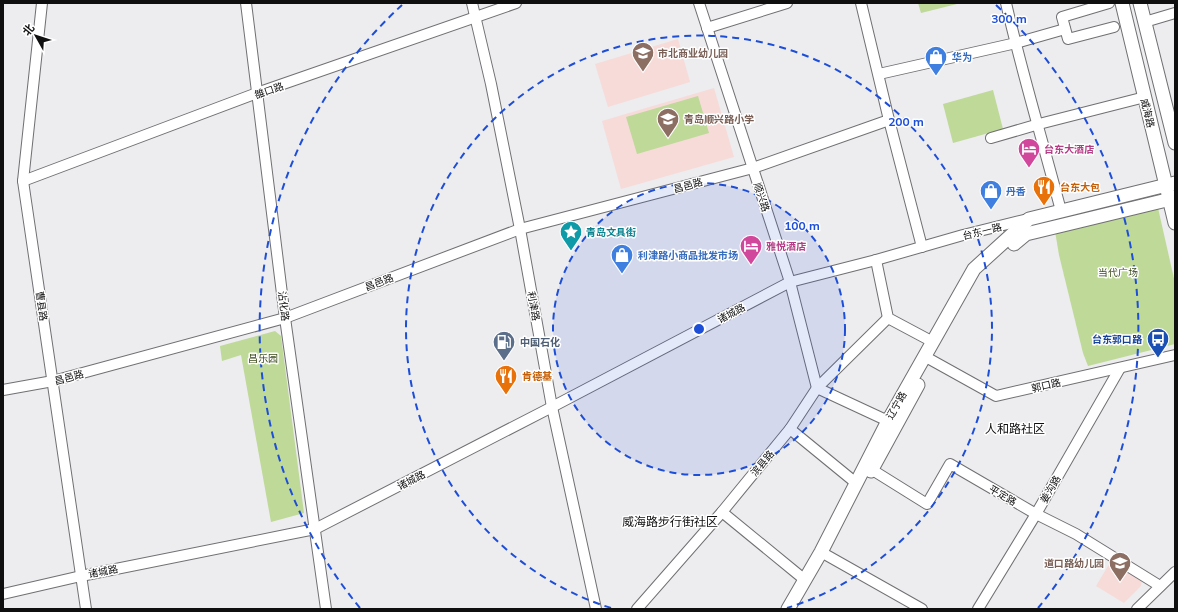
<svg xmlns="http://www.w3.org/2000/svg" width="1178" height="612" font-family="Mulish,'Noto Sans SC',sans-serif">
<rect width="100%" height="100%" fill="#edecef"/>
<g fill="#f6dbd9">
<path d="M678,39L690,82L608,107L595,64Z"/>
<path d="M714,88L734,157L621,189L602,121Z"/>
<path d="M1111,561L1142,580L1141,586L1124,603L1096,586Z"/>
</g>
<g fill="#bed998">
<path d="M918,3H961L921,13Z"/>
<path d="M993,90L1003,129L953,143L943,104Z"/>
<path d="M698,96L709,133L637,154L626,117Z"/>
<path d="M1158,208L1175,283V344L1088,366L1083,353L1059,255L1055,231Z"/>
<path d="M275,331L281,336L304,513L271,522L241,355L222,361L220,346Z"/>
</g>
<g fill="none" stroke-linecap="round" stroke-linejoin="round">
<g stroke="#706f72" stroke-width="12">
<g id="minor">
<path d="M42,3L23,181L86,609"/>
<path d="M246,3L285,318L326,609"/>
<path d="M472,3L491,84L520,229L552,407L596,609"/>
<path d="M699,3L790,282L817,388L888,421"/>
<path d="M1006,3C1022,73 1043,142 1061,211"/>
<path d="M1109,3L1062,17L1068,39L1114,27"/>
<path d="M1148,21L1175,13"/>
<path d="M707,28L787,3"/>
<path d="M879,74L1016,43L1065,29"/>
<path d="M889,120L922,247"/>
<path d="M991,138L1039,124L1145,97"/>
<path d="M23,181L257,93L516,3"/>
<path d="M876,260L888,318L933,342"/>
<path d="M924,356L996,396L1175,355"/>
<path d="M3,390L53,381L285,318L520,229L753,168L889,120L861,3"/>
<path d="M790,429L856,483"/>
<path d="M866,466L927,504L950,464L1036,514L1076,534L1160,586"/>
<path d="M722,512L805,580"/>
<path d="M821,552L922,609"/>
<path d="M3,594L81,576L315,529L552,407L790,282L876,260L963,235L1028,219"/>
<path d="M637,609L722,512L790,429L817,388L888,318"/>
<path d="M978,609L1036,514L1120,368"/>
<path d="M1137,609L1175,572"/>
</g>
</g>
<g stroke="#706f72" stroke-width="15">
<g id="major">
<path d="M1122,3L1175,223"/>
<path d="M1140,3L1175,143"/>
<path d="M1014,244L1026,234L1175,198"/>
<path d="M871,471L918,385"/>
<path d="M788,609L821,552L888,421L974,269L1029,219L1175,183"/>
</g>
</g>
<use href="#minor" stroke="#fff" stroke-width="10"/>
<use href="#major" stroke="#fff" stroke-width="13"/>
</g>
<circle cx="699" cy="329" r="146" fill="#1d4ed8" fill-opacity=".12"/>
<g fill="none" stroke="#1d4ed8" stroke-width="2" stroke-dasharray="7 5">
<circle cx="699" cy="329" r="146"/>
<path d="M611 608A293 293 0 1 1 787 608"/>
<path d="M360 608A439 439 0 0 1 402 5M996 5A439 439 0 0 1 1038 608"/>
</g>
<defs>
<g id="school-pin" transform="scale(1.15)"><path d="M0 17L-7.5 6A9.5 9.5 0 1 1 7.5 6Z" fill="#8d6e63" stroke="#fff"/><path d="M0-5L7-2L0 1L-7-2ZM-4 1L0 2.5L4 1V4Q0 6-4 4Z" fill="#fff"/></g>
<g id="shop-pin" transform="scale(1.15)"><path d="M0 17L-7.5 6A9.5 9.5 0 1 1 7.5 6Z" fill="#3f7fe0" stroke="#fff"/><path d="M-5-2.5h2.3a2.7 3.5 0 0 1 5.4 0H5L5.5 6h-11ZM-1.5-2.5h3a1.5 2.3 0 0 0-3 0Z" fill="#fff"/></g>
<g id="hotel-pin" transform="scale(1.15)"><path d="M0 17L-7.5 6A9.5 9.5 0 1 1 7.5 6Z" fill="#d1479c" stroke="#fff"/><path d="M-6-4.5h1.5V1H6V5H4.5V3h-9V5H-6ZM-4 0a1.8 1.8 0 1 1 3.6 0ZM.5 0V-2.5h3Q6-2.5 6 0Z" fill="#fff"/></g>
<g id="restaurant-pin" transform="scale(1.15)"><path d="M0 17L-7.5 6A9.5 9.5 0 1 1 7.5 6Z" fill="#e8710a" stroke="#fff"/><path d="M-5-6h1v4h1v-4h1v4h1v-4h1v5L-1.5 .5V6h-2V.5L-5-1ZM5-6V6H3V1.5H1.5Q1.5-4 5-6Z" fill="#fff"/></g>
<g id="sight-pin" transform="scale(1.15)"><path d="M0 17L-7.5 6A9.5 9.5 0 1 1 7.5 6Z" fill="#0f9aa8" stroke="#fff"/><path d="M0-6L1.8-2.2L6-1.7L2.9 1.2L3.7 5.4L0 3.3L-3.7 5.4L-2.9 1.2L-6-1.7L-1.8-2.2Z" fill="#fff"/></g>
<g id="bus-pin" transform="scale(1.15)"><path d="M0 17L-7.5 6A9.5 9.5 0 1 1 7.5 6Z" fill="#1a4fb4" stroke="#fff"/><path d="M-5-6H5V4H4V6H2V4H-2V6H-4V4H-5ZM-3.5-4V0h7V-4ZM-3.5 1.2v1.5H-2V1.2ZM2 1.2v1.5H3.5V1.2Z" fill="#fff"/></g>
<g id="fuel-pin" transform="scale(1.15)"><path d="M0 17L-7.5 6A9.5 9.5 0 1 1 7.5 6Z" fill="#5c6f8a" stroke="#fff"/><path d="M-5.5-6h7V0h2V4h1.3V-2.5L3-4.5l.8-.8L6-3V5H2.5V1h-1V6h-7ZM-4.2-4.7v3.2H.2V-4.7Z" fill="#fff"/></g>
</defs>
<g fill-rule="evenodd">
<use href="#school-pin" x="643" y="53"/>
<use href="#shop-pin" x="936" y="57"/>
<use href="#school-pin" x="668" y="119"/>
<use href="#hotel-pin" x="1029" y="149"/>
<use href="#restaurant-pin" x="1044" y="187"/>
<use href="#shop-pin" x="991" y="191"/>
<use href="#sight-pin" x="571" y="232"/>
<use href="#hotel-pin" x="751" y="246"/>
<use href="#shop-pin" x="622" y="255"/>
<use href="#bus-pin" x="1158" y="339"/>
<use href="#fuel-pin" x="504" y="342"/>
<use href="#restaurant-pin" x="506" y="376"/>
<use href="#school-pin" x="1120" y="563"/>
</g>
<g text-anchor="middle" stroke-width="3" stroke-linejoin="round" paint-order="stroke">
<g font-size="10" font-weight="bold" fill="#785e54" stroke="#fff" text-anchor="start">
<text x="658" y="57">市北商业幼儿园</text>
<text x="684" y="123">青岛顺兴路小学</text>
<text x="1104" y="567" text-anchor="end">道口路幼儿园</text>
</g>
<g font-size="10" font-weight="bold" fill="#366cbe" stroke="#fff" text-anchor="start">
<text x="952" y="61">华为</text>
<text x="1006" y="195">丹香</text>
<text x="638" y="259">利津路小商品批发市场</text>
</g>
<g font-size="10" fill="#100f10" stroke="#fff">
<text transform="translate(269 90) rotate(-19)" y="4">雒口路</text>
<text transform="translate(1148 113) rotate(76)" y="4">威海路</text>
<text transform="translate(688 185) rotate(-15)" y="4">昌邑路</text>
<text transform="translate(762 197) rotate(72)" y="4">顺兴路</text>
<text transform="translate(982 231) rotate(-14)" y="4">台东一路</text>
<text transform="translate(379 282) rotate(-21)" y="4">昌邑路</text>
<text transform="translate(42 306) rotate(82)" y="4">曹县路</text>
<text transform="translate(284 306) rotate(83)" y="4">沾化路</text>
<text transform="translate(534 306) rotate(80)" y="4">利津路</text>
<text transform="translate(731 313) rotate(-28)" y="4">诸城路</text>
<text transform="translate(69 377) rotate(-15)" y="4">昌邑路</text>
<text transform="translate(1046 385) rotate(-13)" y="4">郭口路</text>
<text transform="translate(896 405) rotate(-60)" y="4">辽宁路</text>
<text transform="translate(762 463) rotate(-50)" y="4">滨县路</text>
<text transform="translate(411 480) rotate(-27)" y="4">诸城路</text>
<text transform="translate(1050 489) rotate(-60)" y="4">姜沟路</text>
<text transform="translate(1003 495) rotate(30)" y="4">平定路</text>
<text transform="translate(103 571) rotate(-11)" y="4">诸城路</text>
</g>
<g font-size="10" font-weight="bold" fill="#b23c85" stroke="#fff" text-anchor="start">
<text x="1044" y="153">台东大酒店</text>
<text x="766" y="250">雅悦酒店</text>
</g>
<g font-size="10" font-weight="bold" fill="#c56008" stroke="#fff" text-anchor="start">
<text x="1060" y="191">台东大包</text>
<text x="522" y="380">肯德基</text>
</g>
<g font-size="10" font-weight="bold" fill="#0d838f" stroke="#fff" text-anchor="start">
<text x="586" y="236">青岛文具街</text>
</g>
<g font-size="10" fill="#384919" stroke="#fff">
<text x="1118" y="276">当代广场</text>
<text x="263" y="362">昌乐园</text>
</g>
<g font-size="10" font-weight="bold" fill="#164399" stroke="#fff" text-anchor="end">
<text x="1142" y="343">台东郭口路</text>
</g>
<g font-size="10" font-weight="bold" fill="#4e5e75" stroke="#fff" text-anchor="start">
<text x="520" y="346">中国石化</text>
</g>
<g font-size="12" fill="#100f10" stroke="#fff">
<text x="1015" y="433">人和路社区</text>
<text x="670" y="526">威海路步行街社区</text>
</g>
</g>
<circle cx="699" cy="329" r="6" fill="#1d4ed8" stroke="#fff" stroke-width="2"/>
<g font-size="12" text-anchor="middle" font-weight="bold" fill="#1d4ed8" stroke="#fff" stroke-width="3" stroke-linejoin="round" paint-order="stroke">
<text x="1009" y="23">300 m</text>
<text x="906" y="126">200 m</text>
<text x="802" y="230">100 m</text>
</g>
<rect width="1178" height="612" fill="none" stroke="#100f10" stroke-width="8"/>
<g transform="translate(36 36) rotate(309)" stroke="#ffffff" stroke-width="3" paint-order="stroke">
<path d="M0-3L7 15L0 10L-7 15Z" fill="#100f10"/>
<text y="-6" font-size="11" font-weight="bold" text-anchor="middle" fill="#100f10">北</text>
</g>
</svg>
